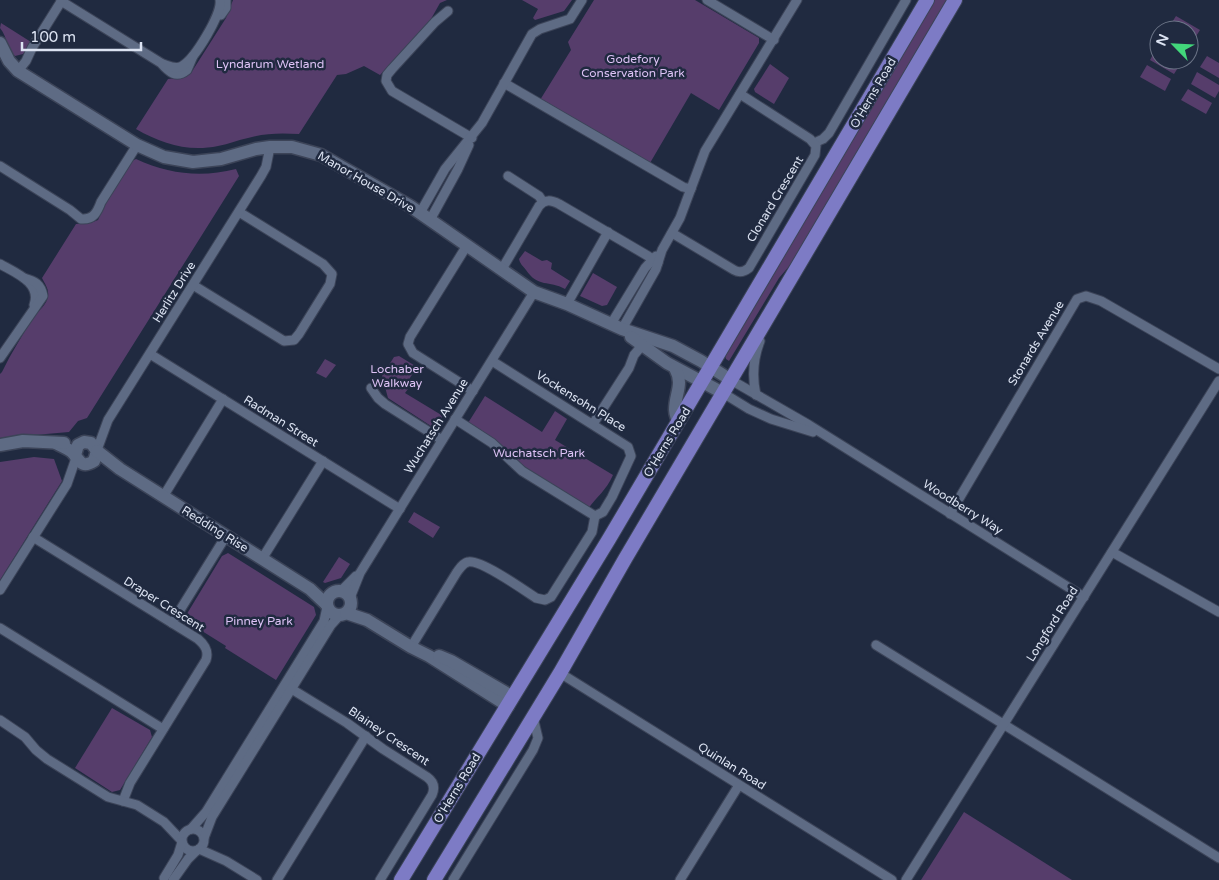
<svg xmlns="http://www.w3.org/2000/svg" width="1219" height="880" font-family="'Varela Round',sans-serif">
<rect width="100%" height="100%" fill="#202a40"/>
<g fill="#563d6b">
<path d="M233,0H447L440,3L431,19L380,75L364,66L346,74L337,75L299,134C281,133 265,133 248,138C238,140 229,144 218,146C188,152 162,144 136,129L168,79L184,77L191,73L226,18Z"/>
<path d="M522,0H572L564,11L535,20L533,18L538,9Z"/>
<path d="M594,0H695L759,38V43L719,110L691,93L650,163L540,100L571,50L568,42Z"/>
<path d="M930,0H948L797,257L779,278L729,361L726,359L724,352Z"/>
<path d="M1176,16L1200,30L1193,41L1189,38V30H1174L1169,27Z"/>
<path d="M1,23L31,42L23,54L15,56C7,50 8,38 0,28Z"/>
<path d="M1156,49L1159,50V60H1176L1181,63L1174,74L1150,60Z"/>
<path d="M1207,56L1219,63V78L1200,67Z"/>
<path d="M770,64L789,78L774,104L755,92L754,89Z"/>
<path d="M1147,65L1171,79L1165,91L1140,77Z"/>
<path d="M1197,72L1219,85V91L1215,98L1191,84Z"/>
<path d="M1188,89L1212,103L1206,114L1181,100Z"/>
<path d="M136,159C169,174 201,178 236,169L239,176L87,418L78,421L69,432L0,438V374L2,372C11,353 22,336 33,318C38,311 47,305 48,296C49,289 45,284 42,278L76,224L90,223L98,220L105,204L132,161Z"/>
<path d="M525,251L542,261L547,260L552,263L551,269L570,281L565,289C549,280 538,288 526,270C523,266 520,264 519,259Z"/>
<path d="M593,273L617,287L607,305L602,306L580,296Z"/>
<path d="M399,356L417,367L406,384L408,389L405,393L443,416L437,425L431,426L388,398L382,376L394,357Z"/>
<path d="M325,359L336,365L326,378L316,373Z"/>
<path d="M485,396L542,432L555,411L567,419L555,440L613,475C606,491 597,496 588,509L527,471L468,423Z"/>
<path d="M34,457L54,459L62,481L0,580V462Z"/>
<path d="M414,512L440,527L433,538L408,522Z"/>
<path d="M228,553L314,607L316,615L276,680L225,648L226,646L186,621L185,617L222,556Z"/>
<path d="M339,557L350,564L341,578L325,583L323,582Z"/>
<path d="M112,708L150,730L152,737L120,790L112,792L75,768Z"/>
<path d="M964,812L1072,880H921Z"/>
</g>
<g fill="none" stroke-linecap="round" stroke-linejoin="round">
<g stroke="#3c4458" stroke-width="11">
<g id="street">
<path d="M707,0L774,40"/>
<path d="M61,1L161,63C169,72 176,79 187,70L193,56"/>
<path d="M448,11L435,22L392,69L387,75L386,81L392,91L472,138"/>
<path d="M221,15L226,8V0"/>
<path d="M163,64C169,66 176,70 182,66C195,59 222,14 220,0"/>
<path d="M18,71L26,61L32,48L62,0"/>
<path d="M504,83L683,187L691,189"/>
<path d="M814,143L823,139L829,133L906,0"/>
<path d="M0,166L70,210L81,219C93,220 97,213 101,202L137,145"/>
<path d="M508,176L539,196L543,202"/>
<path d="M420,213L445,169L482,123L532,34L540,29L570,19L582,0"/>
<path d="M430,220L458,169L469,145"/>
<path d="M672,233L734,270C739,273 744,272 749,268L815,155L816,146L810,139L740,94"/>
<path d="M466,247L410,337L408,344L413,353L473,391"/>
<path d="M0,264C16,273 42,283 34,305"/>
<path d="M502,269L539,206C545,199 551,200 559,204L648,256L658,263"/>
<path d="M193,285L284,341L294,340L299,334L330,284L332,274L323,264L239,212"/>
<path d="M567,304L608,232"/>
<path d="M611,324L645,268L656,256"/>
<path d="M622,329L656,269L662,250L680,218L705,151L797,0"/>
<path d="M150,354L400,509"/>
<path d="M0,358L43,296C41,284 35,281 24,278"/>
<path d="M492,361L628,447L631,456L612,497L603,512L595,516"/>
<path d="M731,380L809,425L1084,597"/>
<path d="M371,388L378,398L385,404L442,440"/>
<path d="M723,393L749,409L771,419L813,432"/>
<path d="M756,395C752,377 753,359 760,341"/>
<path d="M455,419L492,443L522,471L595,516"/>
<path d="M593,424L629,368L634,355L645,342"/>
<path d="M97,450L108,420L261,176L266,167L270,147"/>
<path d="M163,497L223,399"/>
<path d="M950,514L1077,299L1086,296L1101,301L1219,369"/>
<path d="M33,537L198,639C205,645 209,651 206,660L130,783L123,801"/>
<path d="M1112,552L1219,612"/>
<path d="M262,559L323,461"/>
<path d="M0,590L67,484L76,458"/>
<path d="M341,591L356,576"/>
<path d="M350,598L360,573L534,292"/>
<path d="M172,623L226,536"/>
<path d="M0,628L163,729"/>
<path d="M876,645L1219,858"/>
<path d="M411,647L457,572C460,568 463,563 468,562C480,559 524,590 536,598L545,600L551,597L592,532L595,516"/>
<path d="M560,673L892,880"/>
<path d="M285,685L347,723L383,749L427,777C434,782 435,788 432,795L380,880"/>
<path d="M0,720L25,737L36,750L47,759L108,797L137,805L164,822L181,840"/>
<circle cx="193" cy="840" r="11"/>
<path d="M191,829L206,812L324,621L327,607"/>
<path d="M204,838L212,817L331,625L340,615"/>
<path d="M199,849L226,861L257,880"/>
<path d="M164,878L178,855L182,842"/>
<path d="M173,880L188,859L196,851"/>
<path d="M277,880L366,736"/>
<path d="M453,880L533,750L538,738L533,717"/>
<path d="M680,880L739,785"/>
<path d="M906,880L1219,381"/>
</g>
</g>
<g stroke="#3c4458" stroke-width="15">
<g id="secondary">
<path d="M0,43L9,61L18,71L137,145L164,157L193,162L221,159L256,149L270,147H292L321,155L410,206L534,292L567,304L622,329L673,346L701,361L731,380"/>
<path d="M631,337L667,363L723,393"/>
<path d="M675,368C684,385 675,393 675,410C675,414 677,418 678,422"/>
<path d="M56,443C61,446 66,448 71,451C79,458 80,470 94,461L97,451L91,443L84,442L78,445L75,455"/>
<path d="M0,445L23,441L64,443"/>
<path d="M97,451L120,469L310,589L327,605"/>
<circle cx="339" cy="603" r="12"/>
<path d="M346,613L367,620L411,647L429,656L508,706"/>
<path d="M439,656L451,661L513,697"/>
</g>
</g>
<g stroke="#3c4458" stroke-width="16">
<g id="primary">
<path d="M401,880L609,539L927,0"/>
<path d="M434,880L560,673L625,559L955,0"/>
</g>
</g>
<use href="#street" stroke="#5e6b84" stroke-width="9"/>
<use href="#secondary" stroke="#5e6b84" stroke-width="12"/>
<use href="#primary" stroke="#7d7bc5" stroke-width="14"/>
</g>
<g text-anchor="middle" stroke-width="5" stroke-linejoin="round" paint-order="stroke">
<g font-size="12" fill="#ddc2f5" stroke="#202a40">
<text x="633" y="63">Godefory<tspan x="633" dy="14">Conservation Park</tspan></text>
<text x="270" y="68">Lyndarum Wetland</text>
<text x="397" y="373">Lochaber<tspan x="397" dy="14">Walkway</tspan></text>
<text x="539" y="457">Wuchatsch Park</text>
<text x="259" y="625">Pinney Park</text>
</g>
<g font-size="12" fill="#dce3f2" stroke="#202a40">
<text transform="translate(873 93) rotate(-60)" y="4">O'Herns Road</text>
<text transform="translate(366 182) rotate(30)" y="4">Manor House Drive</text>
<text transform="translate(775 199) rotate(-59)" y="4">Clonard Crescent</text>
<text transform="translate(174 292) rotate(-58)" y="4">Herlitz Drive</text>
<text transform="translate(1036 343) rotate(-59)" y="4">Stonards Avenue</text>
<text transform="translate(581 401) rotate(32)" y="4">Vockensohn Place</text>
<text transform="translate(281 421) rotate(32)" y="4">Radman Street</text>
<text transform="translate(436 426) rotate(-58)" y="4">Wuchatsch Avenue</text>
<text transform="translate(667 442) rotate(-59)" y="4">O'Herns Road</text>
<text transform="translate(963 507) rotate(32)" y="4">Woodberry Way</text>
<text transform="translate(215 529) rotate(32)" y="4">Redding Rise</text>
<text transform="translate(164 604) rotate(32)" y="4">Draper Crescent</text>
<text transform="translate(1052 624) rotate(-58)" y="4">Longford Road</text>
<text transform="translate(389 736) rotate(34)" y="4">Blainey Crescent</text>
<text transform="translate(732 766) rotate(32)" y="4">Quinlan Road</text>
<text transform="translate(457 788) rotate(-59)" y="4">O'Herns Road</text>
</g>
</g>
<g transform="translate(1174 45) rotate(294)"><circle r="24" fill="#202a40" stroke="#6b7487"/>
<path d="M0-4L9 19L0 12L-9 19Z" fill="#42d77b"/>
<text y="-8" font-size="14" font-weight="bold" text-anchor="middle" fill="#dce3f2">N</text>
</g>
<path d="M22 42v8h119v-8" fill="none" stroke="#dce3f2" stroke-width="2.5"/>
<text x="30" y="42" font-size="15" fill="#dce3f2" stroke="#202a40" stroke-width="4" paint-order="stroke">100 m</text>
</svg>
